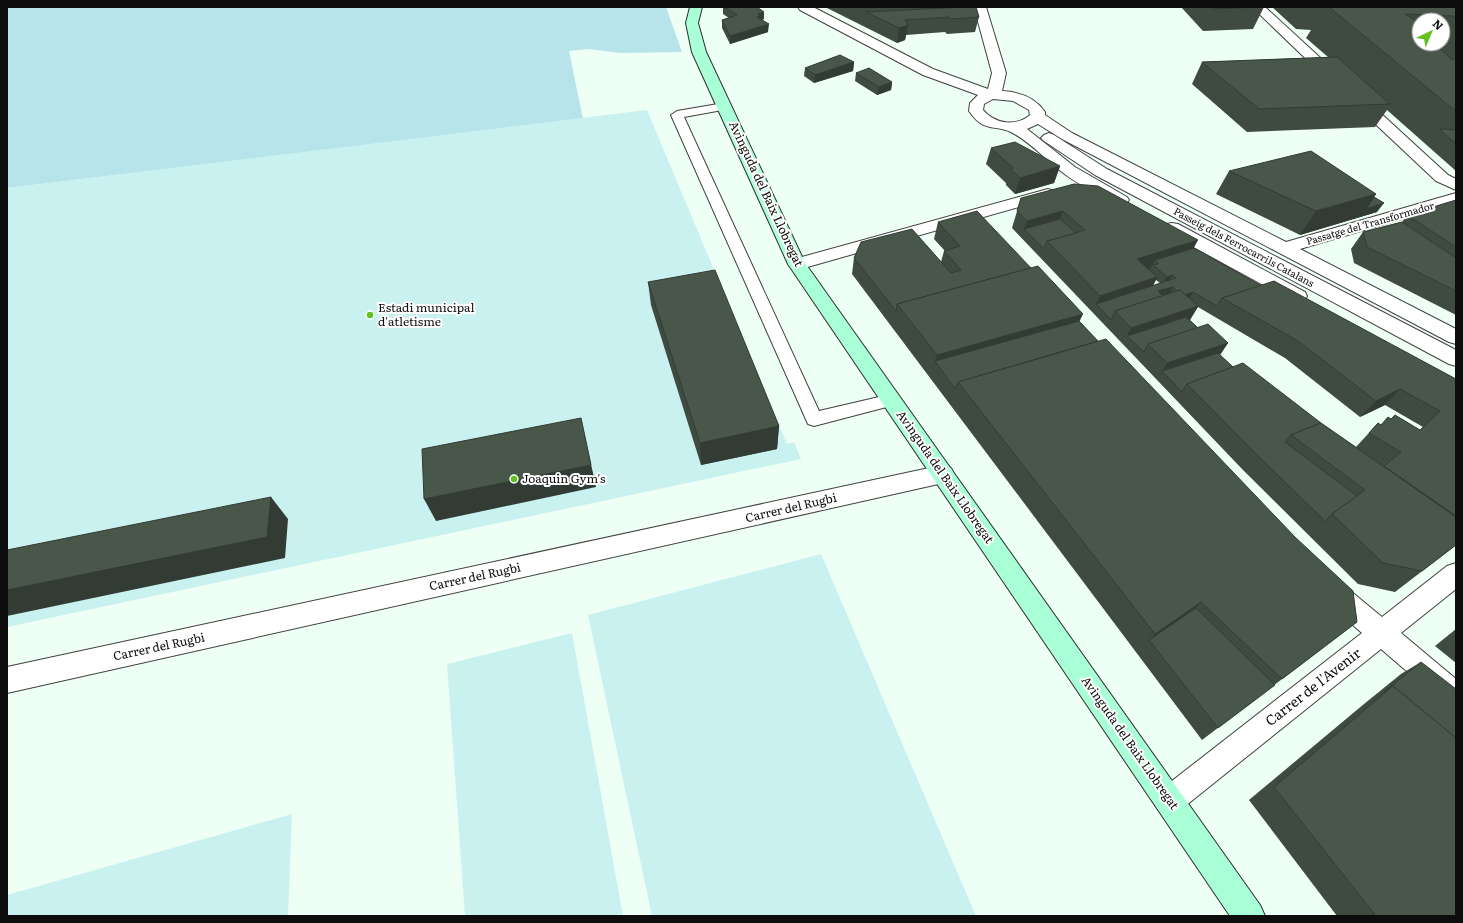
<svg xmlns="http://www.w3.org/2000/svg" width="1463" height="923" font-family="Literata,serif">
<rect width="100%" height="100%" fill="#eefff5"/>
<path fill="#b6e4ea" d="M7,7H666L682,52L620,53L589,49L569,51L583,119L7,188Z"/>
<g fill="#c8f1f0">
<path d="M647,110L787,444L794,442L801,459L7,627V188Z"/>
<path d="M821,554L976,916H652L588,615Z"/>
<path d="M572,633L623,916H465L447,664Z"/>
<path d="M292,814L288,916H7V895Z"/>
</g>
<g fill="none" stroke-linecap="round" stroke-linejoin="round">
<g stroke="#404040" stroke-width="2">
<path id="lane" d="M724,103L730,107L728,109L684,117L819,411L892,394L898,396L900,400L898,404L814,426L808,424L671,115L677,111Z"/>
</g>
<g stroke="#404040" stroke-width="2">
<g id="street">
<path d="M798,7H813L933,69L988,89L992,73L974,7H986L1006,73L1002,91C1019,92 1035,97 1045,112V115L1072,133L1286,242L1456,193V203L1300,249L1456,329V344L1449,342L1062,139L1038,124L1027,129L1075,167L1127,197L1129,200L1127,203L1121,205L1115,203C1098,193 1078,185 1062,172C1045,159 1030,142 1011,132C993,124 984,133 969,111L970,103L978,95L923,75L800,10ZM993,99L1013,101L1029,110L1030,115C1016,127 995,124 983,110L984,104Z"/>
<path d="M1252,7H1265L1339,75L1341,78L1339,81H1329Z"/>
<path d="M1358,96L1363,97L1448,175L1456,179V190L1436,181L1353,103L1351,100L1353,97Z"/>
<path d="M1049,133L1054,135L1107,169L1456,350V366L1449,364L1095,175L1044,141L1041,138L1044,135Z"/>
<path d="M1048,189L1054,191L1056,194L1054,197L797,270L791,268L788,264L791,260Z"/>
<path d="M1172,223L1178,224L1305,292L1307,296L1305,300L1298,302L1291,300L1166,232L1164,228L1166,224Z"/>
<path d="M943,465L951,468L954,474L951,480L943,483L7,693V667Z"/>
<path d="M1456,563V589L1401,633L1456,679V709L1446,705L1381,649L1179,811L1169,816L1159,811L1154,801L1159,791L1362,633L1324,600L1321,592L1324,584L1333,581L1342,584L1382,617L1447,566Z"/>
</g>
</g>
<g stroke="#2f2f2f" stroke-width="2">
<path id="secondary" d="M690,7H702L698,23L706,52L805,263L1260,905L1265,916H1230L788,264L692,52L686,23Z"/>
</g>
<use href="#lane" fill="#fff" fill-rule="evenodd"/>
<use href="#street" fill="#fff" fill-rule="evenodd"/>
<use href="#secondary" fill="#a9ffd6" fill-rule="evenodd"/>
</g>
<g fill="#3f4a40" fill-rule="evenodd">
<path d="M723,7H757L764,19L762,20L768,32L730,44L722,28V20L729,18L723,14Z"/>
<path d="M825,7H976L979,17L975,32L947,34L945,32L906,35L905,40L897,43Z"/>
<path d="M1181,7H1264L1253,29L1203,31Z"/>
<path d="M1272,7H1456V171L1387,110L1375,127L1247,132L1192,84L1202,62L1328,57L1306,38L1311,30L1296,29ZM1419,20H1443V44H1419Z"/>
<path d="M854,62L853,71L814,83L804,76L805,68Z"/>
<path d="M856,73L892,82L891,90L877,95L855,81Z"/>
<path d="M991,148L1060,166L1054,183L1015,194L1006,185V183L986,164Z"/>
<path d="M1229,171L1376,194L1374,197L1377,212L1300,235L1216,194Z"/>
<path d="M1021,198L1194,248L1262,286L1456,379V545L1395,592L1358,584L1243,470L1012,228ZM1156,280L1160,283L1153,286ZM1198,307L1285,358L1360,417L1385,405L1423,427L1420,430L1381,425L1378,423L1356,447L1321,423L1233,367L1220,355L1228,343L1198,328L1190,320Z"/>
<path d="M1456,200V315L1354,263L1351,249L1363,232L1402,222L1407,215Z"/>
<path d="M938,222L1079,321L1357,622L1202,740L852,274L854,258L941,262L944,251H945L934,239Z"/>
<path d="M648,282L779,426L777,449L701,465L651,305Z"/>
<path d="M1456,629V663L1435,646Z"/>
<path d="M1421,662L1456,916H1337L1249,800L1364,704L1401,674Z"/>
</g>
<g fill="#333c34">
<path d="M764,12V19L761,20L757,25L758,14Z"/>
<path d="M769,24L768,32L730,44V36Z"/>
<path d="M908,25L905,40L897,43L899,28Z"/>
<path d="M854,62L853,71L814,83L815,75Z"/>
<path d="M892,82L891,90L877,95L879,87Z"/>
<path d="M1060,166L1054,183L1015,194L1020,178Z"/>
<path d="M1376,194L1366,209L1384,203L1377,212L1300,235L1316,211Z"/>
<path d="M1063,211L1056,227L1024,229L1027,221Z"/>
<path d="M1198,240L1189,257L1158,264L1155,260L1150,269L1128,276L1137,259Z"/>
<path d="M1172,275L1167,284L1162,286L1167,277Z"/>
<path d="M1157,277L1148,294L1096,304L1100,296Z"/>
<path d="M1173,287L1168,295L1154,300L1158,291Z"/>
<path d="M1193,292L1188,301L1183,296Z"/>
<path d="M1198,306L1188,323L1127,336L1131,328Z"/>
<path d="M1083,314L1072,337L935,361L930,378L937,355Z"/>
<path d="M1228,343L1217,359L1162,371L1157,380L1167,363Z"/>
<path d="M1400,389L1385,405L1360,417L1376,401Z"/>
<path d="M581,418L596,487L436,521L424,499Z"/>
<path d="M779,426L777,449L701,465L700,443Z"/>
<path d="M271,497L288,519L285,558L7,616V590Z"/>
<path d="M1201,602L1183,621L1149,640L1155,634Z"/>
</g>
<g fill="#49564a" stroke="#333c34">
<path d="M725,7H757L764,12L758,14L761,16L757,17L769,24L730,36L722,20L737,15Z"/>
<path d="M965,7H976L979,17L950,19L949,17L905,20L908,25L899,28L866,12Z"/>
<path d="M1211,7H1264L1212,9Z"/>
<path d="M1329,7H1456V18L1454,16L1405,14L1419,23V44H1435L1451,59H1456V109H1453Z"/>
<path d="M840,55L854,62L815,75L805,68Z"/>
<path d="M1337,57L1390,104L1259,109L1202,62Z"/>
<path d="M869,68L892,82L879,87L856,73Z"/>
<path d="M1439,129L1456,130V144Z"/>
<path d="M1015,142L1060,166L1020,178L1011,169L1013,168L991,148Z"/>
<path d="M1311,151L1376,194L1316,211L1229,171Z"/>
<path d="M1074,184L1098,186L1198,240L1137,259L1157,277L1100,296L1047,241L1085,230L1063,211L1027,221L1017,211L1021,198Z"/>
<path d="M1374,197L1384,203L1366,209Z"/>
<path d="M1456,200V247L1407,215Z"/>
<path d="M977,211L1031,268L897,304L896,311L854,258L861,242L912,229L951,273L961,270L944,251L960,246L938,222Z"/>
<path d="M1060,219L1076,233L1047,241L1044,249L1024,229Z"/>
<path d="M1402,222L1456,258V291L1367,247L1363,232Z"/>
<path d="M1194,248L1262,286L1222,298L1217,306L1193,292L1185,295L1180,290L1177,291L1173,287L1158,291L1163,296L1115,311L1111,320L1096,304L1176,278L1172,275L1167,277L1153,265L1158,264L1155,260Z"/>
<path d="M1038,266L1083,314L937,355L897,304Z"/>
<path d="M715,270L779,426L700,443L648,282Z"/>
<path d="M1274,281L1456,379V516L1384,466L1401,452L1369,433L1378,423L1381,425L1388,417L1391,419L1395,415L1420,430L1440,411L1400,389L1376,401L1298,341L1222,298Z"/>
<path d="M1180,290L1198,306L1131,328L1115,311Z"/>
<path d="M1186,317L1198,328L1148,344L1144,352L1127,336Z"/>
<path d="M1079,321L1098,341L958,382L955,389L935,361Z"/>
<path d="M1208,324L1228,343L1167,363L1148,344Z"/>
<path d="M1106,339L1295,537L1353,591L1357,622L1282,679L1201,602L1155,634L958,382Z"/>
<path d="M1218,353L1233,367L1187,384L1182,392L1162,371Z"/>
<path d="M1243,363L1321,423L1291,435L1285,442L1357,496L1332,514L1325,521L1256,454L1187,384Z"/>
<path d="M581,418L591,465L424,499L422,449Z"/>
<path d="M1321,423L1456,517V545L1422,571L1383,563L1332,514L1365,490L1291,435Z"/>
<path d="M271,497L267,537L7,590V550Z"/>
<path d="M1196,608L1275,685L1218,728L1149,640Z"/>
<path d="M1421,662L1456,689V738L1393,686L1384,692Z"/>
<path d="M1393,686L1456,738V916H1376L1274,787Z"/>
</g>
<g fill="#64c122" stroke="#fff" stroke-width="1.5">
<circle cx="370" cy="315" r="4"/>
<circle cx="514" cy="479" r="4"/>
</g>
<g text-anchor="middle" stroke-width="4" stroke-linejoin="round" paint-order="stroke">
<g font-size="10" fill="#0d0d0d" stroke="#fff">
<text transform="translate(1370 223) rotate(-16)" y="4">Passatge del Transformador</text>
<text transform="translate(1244 247) rotate(28)" y="4">Passeig dels Ferrocarrils Catalans</text>
</g>
<g font-size="12" fill="#0d0d0d" stroke="#fff">
<text transform="translate(766 194) rotate(65)" y="4">Avinguda del Baix Llobregat</text>
<text transform="translate(945 477) rotate(55)" y="4">Avinguda del Baix Llobregat</text>
<text transform="translate(791 508) rotate(-13)" y="4">Carrer del Rugbi</text>
<text transform="translate(475 577) rotate(-12)" y="4">Carrer del Rugbi</text>
<text transform="translate(159 647) rotate(-12)" y="4">Carrer del Rugbi</text>
<text transform="translate(1130 743) rotate(55)" y="4">Avinguda del Baix Llobregat</text>
</g>
<g font-size="12" fill="#0d0d0d" stroke="#fff" text-anchor="start">
<text x="378" y="312">Estadi municipal<tspan x="378" dy="14">d'atletisme</tspan></text>
<text x="522" y="483">Joaquin Gym's</text>
</g>
<g font-size="14" fill="#0d0d0d" stroke="#fff">
<text transform="translate(1313 687) rotate(-38)" y="5">Carrer de l'Avenir</text>
</g>
</g>
<rect width="1463" height="923" fill="none" stroke="#0d0d0d" stroke-width="16"/>
<g transform="translate(1431 32) rotate(44)"><circle r="19" fill="#ffffff" stroke="#9e9e9e"/>
<path d="M0-3L7 15L0 10L-7 15Z" fill="#64c122"/>
<text y="-6" font-size="11" font-weight="bold" text-anchor="middle" fill="#0d0d0d">N</text>
</g>
</svg>
